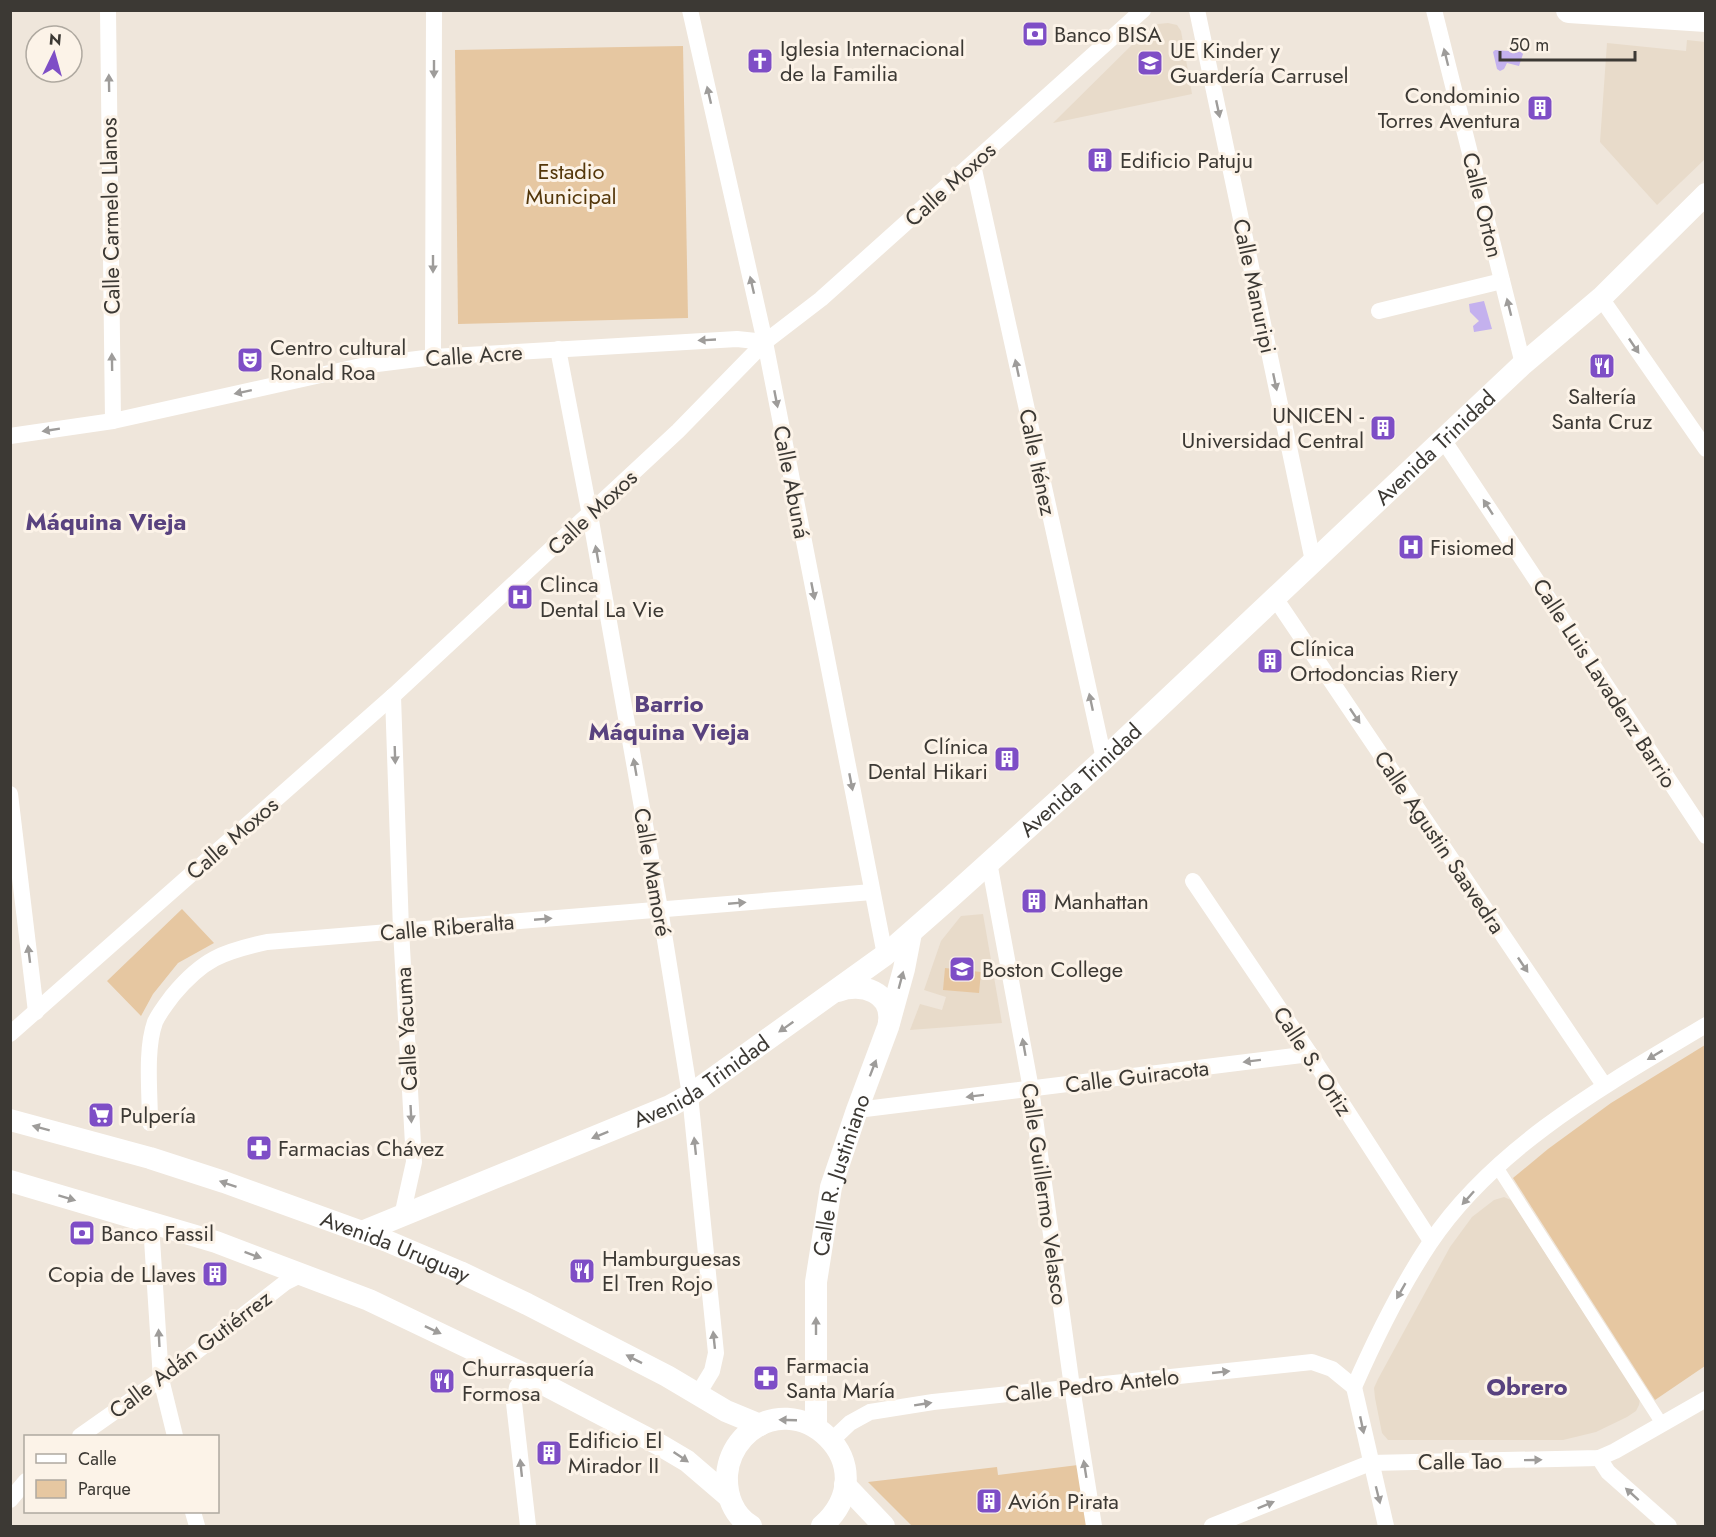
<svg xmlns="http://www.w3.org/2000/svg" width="1716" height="1537" font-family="Jost,sans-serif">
<rect width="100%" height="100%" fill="#efe6db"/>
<g fill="#e8dbca">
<path d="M1168,23L1177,25L1181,31L1192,94L1053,123L1145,32L1158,24Z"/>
<path d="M1687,40L1705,42V159L1657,205L1600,142L1607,43L1686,51Z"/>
<path d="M983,914L1002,1023L910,1030L920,1004L942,1010L946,997L924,990L941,941L961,916Z"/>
<path d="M1504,1197L1511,1200L1640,1399L1639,1405L1636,1411L1627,1417L1596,1432L1563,1440H1388L1382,1433L1375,1398L1374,1388L1378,1379L1450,1247L1472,1217L1494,1200Z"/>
</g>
<g fill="#e6c7a1">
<path d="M683,46L688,318L458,324L455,50Z"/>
<path d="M182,909L214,943L178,963L153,994L141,1016L107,981Z"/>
<path d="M945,968L981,972L979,993L943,990Z"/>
<path d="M1705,1045V1366L1655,1400L1513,1178L1548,1149L1611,1103Z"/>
<path d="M1078,1465L1089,1526H912L868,1482L997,1467L998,1475Z"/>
</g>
<g fill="#c4b1ee">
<path d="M1495,50L1521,52L1523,54L1519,66L1507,63L1504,69L1500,71L1497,69L1493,52Z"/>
<path d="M1484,301L1492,329L1474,332L1473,326L1479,321L1470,312L1469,304Z"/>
</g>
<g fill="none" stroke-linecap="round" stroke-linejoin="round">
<path stroke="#fff" stroke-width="12" d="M1497,1167L1662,1424"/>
<g stroke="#fff" stroke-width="16">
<path d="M108,10L113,421"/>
<path d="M690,10L765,342L885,955"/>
<path d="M1197,10L1313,561"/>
<path d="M1434,10L1523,364"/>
<path d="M973,165L1104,759"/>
<path d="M1601,298L1706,449"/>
<path d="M1379,311L1502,281"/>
<path d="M558,349L590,515L660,909L690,1095L716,1353L712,1371L698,1394"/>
<path d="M433,357L434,10"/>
<path d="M10,436L113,421L361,366L433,357L737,339L765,342"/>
<path d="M1444,441L1706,836"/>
<path d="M1275,598L1604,1085"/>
<path d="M393,696L401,930L414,1162L402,1216"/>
<path d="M10,794L36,1012"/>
<path d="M989,862L1031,1089L1072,1387L1094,1526"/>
<path d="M1193,881L1310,1054L1431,1241"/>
<path d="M10,1034L393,696L678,431L765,342L821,299L1143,10"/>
<path d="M857,1110L1310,1054"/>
<path d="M150,1123C150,1093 145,1050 155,1022C159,1013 167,1003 173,995C203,959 222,952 267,942L872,892"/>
<path d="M151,1224L161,1379L175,1436"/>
<path d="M526,1375L517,1387L514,1403L528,1526"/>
<path d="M1354,1387C1376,1337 1400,1288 1430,1243C1496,1145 1607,1084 1706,1025"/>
<path d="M1354,1387L1386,1526"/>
<path d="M80,1436L161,1379L286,1282L302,1274"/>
<path d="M832,1440L850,1423L870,1412L933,1402L1312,1362L1332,1369L1354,1387"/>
<path d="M1599,1458L1608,1472L1669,1526"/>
<path d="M10,1500L26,1481"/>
<path d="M193,1512L197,1526"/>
<path d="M1212,1526L1370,1463L1599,1458L1615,1451L1706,1399"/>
</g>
<g stroke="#fff" stroke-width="22">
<path d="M838,991C861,982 893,992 889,1022"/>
<path id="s1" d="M10,1120L150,1158L224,1182L387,1241L460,1272L527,1304L667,1376L726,1411L760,1425"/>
<path d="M10,1181L216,1242L369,1300L526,1375L660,1445L687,1461L729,1497"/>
<path id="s2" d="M362,1232L670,1106L690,1095L885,955L951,897L1104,759L1523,364L1601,298L1706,194"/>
<path id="s3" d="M816,1427V1282L831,1187L857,1110L888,1027L904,969L911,933"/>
<path d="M845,1485L884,1526"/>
<path d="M751,1526C733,1515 726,1495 727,1475C728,1461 734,1448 743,1438C796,1380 890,1465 822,1526"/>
</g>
<path stroke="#fff" stroke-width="26" d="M1569,10L1706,19"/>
</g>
<defs><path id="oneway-solid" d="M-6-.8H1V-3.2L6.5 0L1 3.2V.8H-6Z" transform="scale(1.5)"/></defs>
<g fill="#9e9c9a">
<use href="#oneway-solid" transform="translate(1446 57) rotate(-104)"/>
<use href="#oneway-solid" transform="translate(434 69) rotate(90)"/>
<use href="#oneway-solid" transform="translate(109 83) rotate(-91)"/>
<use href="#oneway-solid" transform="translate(709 95) rotate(-103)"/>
<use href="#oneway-solid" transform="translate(1218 109) rotate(78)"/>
<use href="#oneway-solid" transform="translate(433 264) rotate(90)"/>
<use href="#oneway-solid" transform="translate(752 285) rotate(-103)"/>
<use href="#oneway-solid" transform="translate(1509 307) rotate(-104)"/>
<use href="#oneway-solid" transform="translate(707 340) rotate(177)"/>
<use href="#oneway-solid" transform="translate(1634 346) rotate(56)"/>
<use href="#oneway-solid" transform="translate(112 362) rotate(-91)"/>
<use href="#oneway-solid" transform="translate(1017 368) rotate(-102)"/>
<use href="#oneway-solid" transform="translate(1275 382) rotate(78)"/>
<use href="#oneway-solid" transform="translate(243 392) rotate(168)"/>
<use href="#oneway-solid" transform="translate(776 399) rotate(79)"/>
<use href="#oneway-solid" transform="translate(51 430) rotate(171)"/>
<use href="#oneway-solid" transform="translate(1488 507) rotate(-123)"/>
<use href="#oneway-solid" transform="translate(597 554) rotate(-100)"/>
<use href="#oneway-solid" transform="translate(813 591) rotate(79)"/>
<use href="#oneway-solid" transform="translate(1091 702) rotate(-102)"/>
<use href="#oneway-solid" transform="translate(1355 716) rotate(56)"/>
<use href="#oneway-solid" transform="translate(395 755) rotate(88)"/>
<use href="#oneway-solid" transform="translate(635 767) rotate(-100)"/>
<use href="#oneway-solid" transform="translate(851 782) rotate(79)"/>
<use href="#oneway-solid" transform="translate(737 903) rotate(-5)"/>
<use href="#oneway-solid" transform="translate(543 919) rotate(-5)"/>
<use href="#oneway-solid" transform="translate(29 954) rotate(-97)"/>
<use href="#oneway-solid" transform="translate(1523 965) rotate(56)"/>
<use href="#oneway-solid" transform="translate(901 980) rotate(-75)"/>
<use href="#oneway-solid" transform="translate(786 1027) rotate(145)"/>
<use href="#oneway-solid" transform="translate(1024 1047) rotate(-100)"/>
<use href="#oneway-solid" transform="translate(1655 1055) rotate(149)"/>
<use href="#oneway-solid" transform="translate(1252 1061) rotate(173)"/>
<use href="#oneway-solid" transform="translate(873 1068) rotate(-69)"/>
<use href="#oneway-solid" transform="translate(975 1096) rotate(173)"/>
<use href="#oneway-solid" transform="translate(411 1114) rotate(87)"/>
<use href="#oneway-solid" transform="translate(41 1128) rotate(-165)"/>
<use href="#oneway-solid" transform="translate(600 1135) rotate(158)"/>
<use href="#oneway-solid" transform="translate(695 1146) rotate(-96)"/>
<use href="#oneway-solid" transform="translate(228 1184) rotate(-161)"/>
<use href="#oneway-solid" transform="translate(67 1198) rotate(17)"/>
<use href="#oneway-solid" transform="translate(1468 1198) rotate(132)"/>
<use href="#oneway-solid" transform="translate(253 1255) rotate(20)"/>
<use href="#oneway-solid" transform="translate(1401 1291) rotate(120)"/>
<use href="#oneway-solid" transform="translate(816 1326) rotate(-90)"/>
<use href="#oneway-solid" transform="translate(433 1330) rotate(25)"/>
<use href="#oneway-solid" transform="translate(159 1338) rotate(-93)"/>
<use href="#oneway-solid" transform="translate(714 1340) rotate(-96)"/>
<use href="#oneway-solid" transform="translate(634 1359) rotate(-153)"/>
<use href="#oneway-solid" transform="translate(1221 1372) rotate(-6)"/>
<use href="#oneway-solid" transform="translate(923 1404) rotate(-9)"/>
<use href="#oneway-solid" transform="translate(788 1420) rotate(-178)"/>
<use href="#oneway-solid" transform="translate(1362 1425) rotate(78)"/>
<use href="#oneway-solid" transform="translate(681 1457) rotate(34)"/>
<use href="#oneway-solid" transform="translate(1533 1460) rotate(-1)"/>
<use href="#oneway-solid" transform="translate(521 1468) rotate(-96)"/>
<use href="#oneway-solid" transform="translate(1085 1469) rotate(-99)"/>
<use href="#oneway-solid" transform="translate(1632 1494) rotate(-138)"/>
<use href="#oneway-solid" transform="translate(1378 1495) rotate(76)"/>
<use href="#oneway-solid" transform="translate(1266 1505) rotate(-22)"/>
</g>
<defs>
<g id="bank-square" transform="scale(1.35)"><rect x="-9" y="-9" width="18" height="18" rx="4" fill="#7e4ec6" stroke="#fcf3e8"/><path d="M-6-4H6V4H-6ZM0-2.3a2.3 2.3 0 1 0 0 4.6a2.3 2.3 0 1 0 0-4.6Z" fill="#fff"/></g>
<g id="church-square" transform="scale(1.35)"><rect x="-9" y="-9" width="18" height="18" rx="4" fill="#7e4ec6" stroke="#fcf3e8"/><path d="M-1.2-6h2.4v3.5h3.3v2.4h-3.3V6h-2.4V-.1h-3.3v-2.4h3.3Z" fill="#fff"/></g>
<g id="school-square" transform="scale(1.35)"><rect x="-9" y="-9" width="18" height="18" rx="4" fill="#7e4ec6" stroke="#fcf3e8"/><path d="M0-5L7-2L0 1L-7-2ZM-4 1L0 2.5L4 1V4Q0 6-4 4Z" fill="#fff"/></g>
<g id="building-square" transform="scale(1.35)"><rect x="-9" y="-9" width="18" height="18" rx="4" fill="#7e4ec6" stroke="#fcf3e8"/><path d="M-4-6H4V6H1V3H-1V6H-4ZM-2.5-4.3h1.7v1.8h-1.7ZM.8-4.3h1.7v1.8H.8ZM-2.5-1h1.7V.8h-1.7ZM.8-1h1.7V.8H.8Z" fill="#fff"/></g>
<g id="theatre-square" transform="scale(1.35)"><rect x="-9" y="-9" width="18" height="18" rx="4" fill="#7e4ec6" stroke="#fcf3e8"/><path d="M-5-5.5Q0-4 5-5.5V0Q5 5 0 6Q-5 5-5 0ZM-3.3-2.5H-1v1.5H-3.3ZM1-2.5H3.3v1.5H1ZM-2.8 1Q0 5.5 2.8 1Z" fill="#fff"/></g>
<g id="restaurant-square" transform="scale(1.35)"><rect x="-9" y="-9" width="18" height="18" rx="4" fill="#7e4ec6" stroke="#fcf3e8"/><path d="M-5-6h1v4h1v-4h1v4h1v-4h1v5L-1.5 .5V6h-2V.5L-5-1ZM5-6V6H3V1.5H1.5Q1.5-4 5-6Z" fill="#fff"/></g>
<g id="hospital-square" transform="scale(1.35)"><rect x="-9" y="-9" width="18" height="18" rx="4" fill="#7e4ec6" stroke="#fcf3e8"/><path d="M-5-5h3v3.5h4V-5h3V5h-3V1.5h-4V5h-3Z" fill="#fff"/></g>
<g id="supermarket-square" transform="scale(1.35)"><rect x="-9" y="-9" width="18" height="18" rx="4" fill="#7e4ec6" stroke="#fcf3e8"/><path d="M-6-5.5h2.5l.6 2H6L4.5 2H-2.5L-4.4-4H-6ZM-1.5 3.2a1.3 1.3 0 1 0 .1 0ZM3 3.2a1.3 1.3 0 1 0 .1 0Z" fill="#fff"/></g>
<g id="pharmacy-square" transform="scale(1.35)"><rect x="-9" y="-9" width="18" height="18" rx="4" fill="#7e4ec6" stroke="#fcf3e8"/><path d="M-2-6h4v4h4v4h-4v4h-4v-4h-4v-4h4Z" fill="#fff"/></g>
</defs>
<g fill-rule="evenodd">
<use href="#bank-square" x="1035" y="34"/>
<use href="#church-square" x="760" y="61"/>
<use href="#school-square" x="1150" y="63"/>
<use href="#building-square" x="1540" y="108"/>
<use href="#building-square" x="1100" y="160"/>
<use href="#theatre-square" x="250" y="360"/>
<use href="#restaurant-square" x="1602" y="366"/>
<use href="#building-square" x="1383" y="428"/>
<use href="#hospital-square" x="1411" y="547"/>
<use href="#hospital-square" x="520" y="597"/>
<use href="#building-square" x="1270" y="661"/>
<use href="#building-square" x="1007" y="759"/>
<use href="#building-square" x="1034" y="901"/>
<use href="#school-square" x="962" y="969"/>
<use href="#supermarket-square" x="101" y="1115"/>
<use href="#pharmacy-square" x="259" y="1148"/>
<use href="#bank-square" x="82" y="1233"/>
<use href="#restaurant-square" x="582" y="1271"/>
<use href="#building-square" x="215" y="1274"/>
<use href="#pharmacy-square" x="766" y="1378"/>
<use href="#restaurant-square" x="442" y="1381"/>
<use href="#building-square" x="549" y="1453"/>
<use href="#building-square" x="989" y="1501"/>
</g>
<g text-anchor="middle" stroke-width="6" stroke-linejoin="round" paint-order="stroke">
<g font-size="22" fill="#3c3934" stroke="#fcf3e8" text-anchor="start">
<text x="1054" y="42">Banco BISA</text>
<text x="780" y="56">Iglesia Internacional<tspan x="780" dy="25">de la Familia</tspan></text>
<text x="1170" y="58">UE Kinder y<tspan x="1170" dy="25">Guardería Carrusel</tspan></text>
<text x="1520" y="103" text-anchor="end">Condominio<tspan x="1520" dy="25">Torres Aventura</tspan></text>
<text x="1120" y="168">Edificio Patuju</text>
<text x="270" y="355">Centro cultural<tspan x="270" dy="25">Ronald Roa</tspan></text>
<text x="1602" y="404" text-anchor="middle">Saltería<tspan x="1602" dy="25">Santa Cruz</tspan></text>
<text x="1364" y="423" text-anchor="end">UNICEN -<tspan x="1364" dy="25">Universidad Central</tspan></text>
<text x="1430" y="555">Fisiomed</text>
<text x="540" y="592">Clinca<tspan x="540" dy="25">Dental La Vie</tspan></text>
<text x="1290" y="656">Clínica<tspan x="1290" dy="25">Ortodoncias Riery</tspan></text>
<text x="988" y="754" text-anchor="end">Clínica<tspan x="988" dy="25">Dental Hikari</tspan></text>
<text x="1054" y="909">Manhattan</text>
<text x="982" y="977">Boston College</text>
<text x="120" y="1123">Pulpería</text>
<text x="278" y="1156">Farmacias Chávez</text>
<text x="101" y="1241">Banco Fassil</text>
<text x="602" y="1266">Hamburguesas<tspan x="602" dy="25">El Tren Rojo</tspan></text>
<text x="196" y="1282" text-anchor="end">Copia de Llaves</text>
<text x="786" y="1373">Farmacia<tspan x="786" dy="25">Santa María</tspan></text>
<text x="462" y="1376">Churrasquería<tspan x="462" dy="25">Formosa</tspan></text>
<text x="568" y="1448">Edificio El<tspan x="568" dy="25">Mirador II</tspan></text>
<text x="1008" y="1509">Avión Pirata</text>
</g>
<g font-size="22" fill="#54370a" stroke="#fcf3e8">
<text x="571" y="179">Estadio<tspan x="571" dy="25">Municipal</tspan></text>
</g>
<g font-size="22" fill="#3c3934" stroke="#fcf3e8">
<text transform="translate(950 184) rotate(-42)" y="8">Calle Moxos</text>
<text transform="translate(1483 205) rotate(76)" y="8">Calle Orton</text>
<text transform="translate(110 216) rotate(-91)" y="8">Calle Carmelo Llanos</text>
<text transform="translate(1255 286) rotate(78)" y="8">Calle Manuripi</text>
<text transform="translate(474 355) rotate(-4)" y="8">Calle Acre</text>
<text dy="8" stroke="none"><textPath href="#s2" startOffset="1344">Avenida Trinidad</textPath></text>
<text transform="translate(1038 462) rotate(78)" y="8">Calle Iténez</text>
<text transform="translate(792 482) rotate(79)" y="8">Calle Abuná</text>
<text transform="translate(592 512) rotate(-43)" y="8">Calle Moxos</text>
<text transform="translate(1605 683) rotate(57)" y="8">Calle Luis Lavadenz Barrio</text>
<text dy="8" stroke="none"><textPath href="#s2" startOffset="858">Avenida Trinidad</textPath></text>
<text transform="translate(232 838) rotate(-41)" y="8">Calle Moxos</text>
<text transform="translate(1440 842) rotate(56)" y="8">Calle Agustin Saavedra</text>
<text transform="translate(653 872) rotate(80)" y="8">Calle Mamoré</text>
<text transform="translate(447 927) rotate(-5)" y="8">Calle Riberalta</text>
<text transform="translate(406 1029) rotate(-93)" y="8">Calle Yacuma</text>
<text transform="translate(1313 1061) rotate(57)" y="8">Calle S. Ortiz</text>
<text transform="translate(1137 1076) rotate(-7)" y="8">Calle Guiracota</text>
<text dy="8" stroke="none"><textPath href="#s2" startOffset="372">Avenida Trinidad</textPath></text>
<text dy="8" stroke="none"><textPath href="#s3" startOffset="255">Calle R. Justiniano</textPath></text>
<text transform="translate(1045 1194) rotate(82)" y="8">Calle Guillermo Velasco</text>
<text dy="8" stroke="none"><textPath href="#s1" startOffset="406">Avenida Uruguay</textPath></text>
<text transform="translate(190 1354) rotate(-37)" y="8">Calle Adán Gutiérrez</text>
<text transform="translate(1092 1385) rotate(-6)" y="8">Calle Pedro Antelo</text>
<text transform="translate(1460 1461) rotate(-1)" y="8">Calle Tao</text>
</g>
<g font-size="24" font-weight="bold" fill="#58427f" stroke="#fcf3e8">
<text x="106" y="530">Máquina Vieja</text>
<text x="669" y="712">Barrio<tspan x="669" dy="28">Máquina Vieja</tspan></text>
<text x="1527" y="1395">Obrero</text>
</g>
</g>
<rect width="1716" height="1537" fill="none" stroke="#3c3934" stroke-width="24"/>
<rect x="24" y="1435" width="195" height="78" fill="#fcf3e8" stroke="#afa9a0" stroke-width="1.5"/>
<rect x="36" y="1454" width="30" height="9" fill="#ffffff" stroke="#afa9a0" stroke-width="1.5"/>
<text x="78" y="1465" font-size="18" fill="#3c3934">Calle</text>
<rect x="36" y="1480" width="30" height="18" fill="#e6c7a1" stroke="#afa9a0" stroke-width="1.5"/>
<text x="78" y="1495" font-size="18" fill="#3c3934">Parque</text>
<g transform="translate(54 54) rotate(5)"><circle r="28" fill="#fcf3e8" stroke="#afa9a0" stroke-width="1.5"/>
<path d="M0-4.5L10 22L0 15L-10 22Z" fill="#7e4ec6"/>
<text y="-9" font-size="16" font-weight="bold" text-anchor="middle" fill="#3c3934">N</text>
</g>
<path d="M1500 51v9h135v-9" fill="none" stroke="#3c3934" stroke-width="3"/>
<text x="1509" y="51" font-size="18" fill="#3c3934" stroke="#fcf3e8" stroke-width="4.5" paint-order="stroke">50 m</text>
</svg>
